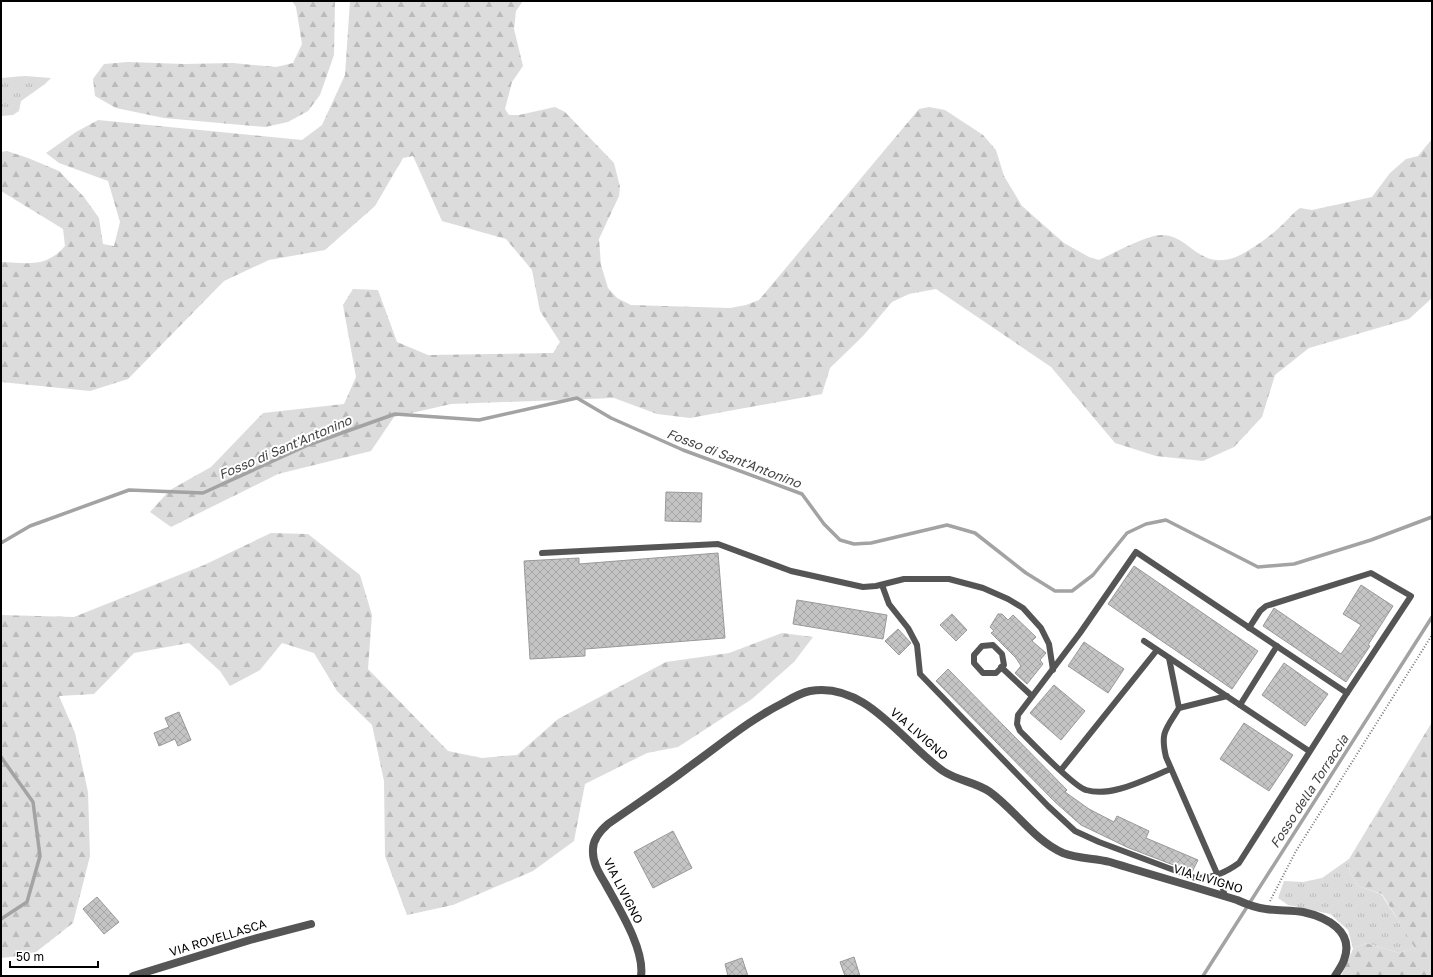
<svg xmlns="http://www.w3.org/2000/svg" width="1433" height="977" font-family="'Golos Text',sans-serif">
<defs>
<pattern id="grass-tufts" width="24" height="20" patternUnits="userSpaceOnUse"><rect width="24" height="20" fill="#dcdcdc"/><path d="M3 7l-1-3M5 7V3M7 7l1-3M15 17l-1-3M17 17v-4M19 17l1-3" fill="none" stroke="#bbb"/></pattern>
<pattern id="forest-firs" width="22" height="20" patternUnits="userSpaceOnUse"><rect width="22" height="20" fill="#dcdcdc"/><path d="M5 1l3.5 6h-7zM16 11l3.5 6h-7z" fill="#bbb"/></pattern>
<pattern id="building-cross-hatch" width="8" height="8" patternUnits="userSpaceOnUse"><rect width="8" height="8" fill="#c4c4c4"/><path d="M0 0l8 8M0 8l8-8" fill="none" stroke="#a7a7a7"/></pattern>
</defs>
<rect width="100%" height="100%" fill="#fff"/>
<g fill="url(#grass-tufts)">
<path d="M25,76L51,78L45,84L21,101L19,111L13,115L1,116V78Z"/>
<path d="M1349,859L1350,873L1358,886L1381,894L1416,948L1399,953L1366,943L1353,949L1348,930L1330,914L1288,905L1278,898L1284,881L1303,882L1322,878Z"/>
</g>
<g fill="url(#forest-firs)">
<path d="M292,1H335L334,55L320,95L308,111L288,122L265,127L164,118L116,108L95,96L93,79L104,64L128,62L184,64L233,63L276,67L293,63L302,44L296,7Z"/>
<path d="M350,1H523L516,11L514,29L523,66L512,82L505,109L509,115H519L555,107L565,112L614,163L620,187L619,196L599,239L601,265L608,288L617,298L631,305L730,308L746,305L759,300L919,109L929,107L945,110L983,135L996,150L1004,176L1022,206L1064,243L1089,257L1099,260C1114,253 1147,235 1161,235C1191,235 1198,271 1236,257C1252,250 1275,233 1287,220C1292,215 1295,211 1300,208L1312,210L1372,197L1390,173L1406,159L1418,156L1432,139V298L1409,319L1309,348L1275,375L1262,417L1234,447L1203,461L1156,456L1115,443L1051,367L936,289L909,294L892,302L863,336L830,368L822,394L690,418L657,414L614,398L451,404L394,417L371,451L278,474L171,527L150,512L170,490L211,467L263,413L344,404L356,377L343,305L353,289L378,290L397,342L428,355L553,353L560,342L540,311L532,270L506,239L442,221L413,156L403,158L375,206L325,250L269,260L224,281L128,379L90,391L1,382V262C28,263 46,268 65,246L63,229L1,191V152L7,151L28,158L59,171L84,197L99,218L103,244L114,246L120,222L108,181L59,163L46,153L76,132L98,120L302,140L322,125L345,75Z"/>
<path d="M271,533L308,534L360,575L372,615L368,669L448,751L482,758L517,755L558,719L666,662L729,653L782,633L813,637L794,662L752,699L678,747L647,753L585,784L574,841L533,871L453,905L407,915L385,856L384,781L372,725L337,691L314,653L282,643L260,670L230,686L220,671L189,643L134,653L94,694L59,696L75,733L88,792L90,856L73,923L36,952L11,957L1,958V615L74,617L204,565Z"/>
<path d="M1432,722V976H1341L1353,949L1366,943L1399,953L1415,948L1382,894L1358,886L1350,873L1349,859Z"/>
</g>
<g fill="none" stroke-linecap="round" stroke-linejoin="round">
<g stroke="#a3a3a3" stroke-width="3.5">
<path d="M1,543L30,526L129,490L203,493L308,445L395,414L479,420L577,398L611,418L683,450L802,494L824,524L840,540L854,544L871,543L947,525L975,533L1026,573L1055,591H1072L1093,575L1127,533L1146,524L1166,520L1258,567L1294,564L1371,540L1432,517"/>
<path d="M1,757L33,802L40,856L27,902L1,919"/>
<path d="M1203,976L1432,617"/>
</g>
</g>
<g fill="url(#building-cross-hatch)" stroke="#999">
<path d="M666,492L702,493L701,522L665,521Z"/>
<path d="M718,553L725,638L585,649V656L530,659L524,561L579,558V564Z"/>
<path d="M1134,566L1258,651L1232,689L1108,604Z"/>
<path d="M1361,585L1393,606L1368,645L1370,646L1346,682L1263,626L1274,608L1341,654L1361,625L1343,614Z"/>
<path d="M797,600L887,615L883,639L793,624Z"/>
<path d="M952,614L967,630L956,641L940,625Z"/>
<path d="M998,614H1002L1008,620L1013,615L1036,637L1032,641L1046,653L1040,660L1043,664L1027,684L1015,673L1021,666L1016,658L991,633L994,631L990,627Z"/>
<path d="M898,629L911,643L899,655L885,641Z"/>
<path d="M1084,642L1124,669L1108,693L1068,666Z"/>
<path d="M1284,663L1328,694L1305,726L1262,695Z"/>
<path d="M948,669L1067,790L1065,792L1089,809L1114,822L1117,816L1149,831L1146,838L1198,860L1192,872L1129,848L1081,825L1055,802L936,681Z"/>
<path d="M1054,685L1085,711L1061,740L1030,713Z"/>
<path d="M179,712L191,740L178,746L175,739L159,746L154,733L169,727L165,718Z"/>
<path d="M1244,723L1293,755L1269,791L1220,759Z"/>
<path d="M673,831L692,868L653,888L634,852Z"/>
<path d="M97,897L119,922L104,934L83,909Z"/>
<path d="M854,957L860,976H845L840,962Z"/>
<path d="M742,958L748,976H728L725,964Z"/>
</g>
<g fill="none" stroke-linecap="round" stroke-linejoin="round">
<path stroke="#777" stroke-width="2" stroke-dasharray="1 2" stroke-linecap="butt" d="M1270,901L1296,851L1432,635"/>
<g stroke="#555" stroke-width="6">
<path d="M542,553L718,544L791,571L863,587L876,586L904,579H949L983,588L1008,599L1023,608L1041,628L1049,644L1053,670"/>
<path d="M882,585L889,604L908,628L917,645L920,674L1048,806L1075,831L1099,842L1195,878C1213,878 1225,873 1239,863L1347,693L1136,552L1080,633L1018,715L1017,724L1020,731C1031,742 1074,787 1086,790C1112,798 1147,778 1171,769"/>
<path d="M1249,628L1260,611L1266,606L1371,573L1411,596L1347,693"/>
<path d="M1144,641L1309,751"/>
<path d="M993,645L1002,654L1004,665L996,673H983L974,663V655L982,646Z"/>
<path d="M1169,658L1179,708"/>
<path d="M1001,667L1032,696"/>
<path d="M1240,705L1277,646"/>
<path d="M1061,770L1157,650"/>
<path d="M1225,897L1222,885L1166,757C1160,732 1166,729 1179,708L1227,696"/>
</g>
<g stroke="#555" stroke-width="8">
<path d="M133,976L250,940L311,924"/>
<path d="M641,976C645,949 618,907 605,883C599,873 592,862 593,849C593,839 600,831 608,824C635,805 663,787 689,767C720,745 749,720 783,703C792,698 800,693 810,691C866,681 903,743 943,771C958,781 976,782 990,792C1015,810 1035,841 1063,853C1078,859 1095,858 1110,862C1152,875 1195,887 1237,900C1246,904 1256,908 1266,909C1278,911 1291,910 1303,912C1326,917 1355,931 1344,960C1342,966 1338,971 1335,976"/>
</g>
</g>
<g text-anchor="middle" stroke-width="4" stroke-linejoin="round" paint-order="stroke">
<g font-size="12" fill="#000" stroke="#fff">
<text transform="translate(919 734) rotate(41)" y="4">VIA LIVIGNO</text>
<text transform="translate(1208 879) rotate(17)" y="4">VIA LIVIGNO</text>
<text transform="translate(623 891) rotate(63)" y="4">VIA LIVIGNO</text>
<text transform="translate(218 938) rotate(-17)" y="4">VIA ROVELLASCA</text>
</g>
<g font-size="13" font-style="italic" fill="#444" stroke="#fff">
<text transform="translate(285 447) rotate(-23)" y="5">Fosso di Sant'Antonino</text>
<text transform="translate(734 458) rotate(21)" y="5">Fosso di Sant'Antonino</text>
<text transform="translate(1309 791) rotate(-57)" y="5">Fosso della Torraccia</text>
</g>
</g>
<rect width="1433" height="977" fill="none" stroke="#000000" stroke-width="4"/>
<path d="M10 961v6h88v-6" fill="none" stroke="#000000" stroke-width="2"/>
<text x="16" y="961" font-size="12" fill="#000000" stroke="#ffffff" stroke-width="3" paint-order="stroke">50 m</text>
</svg>
